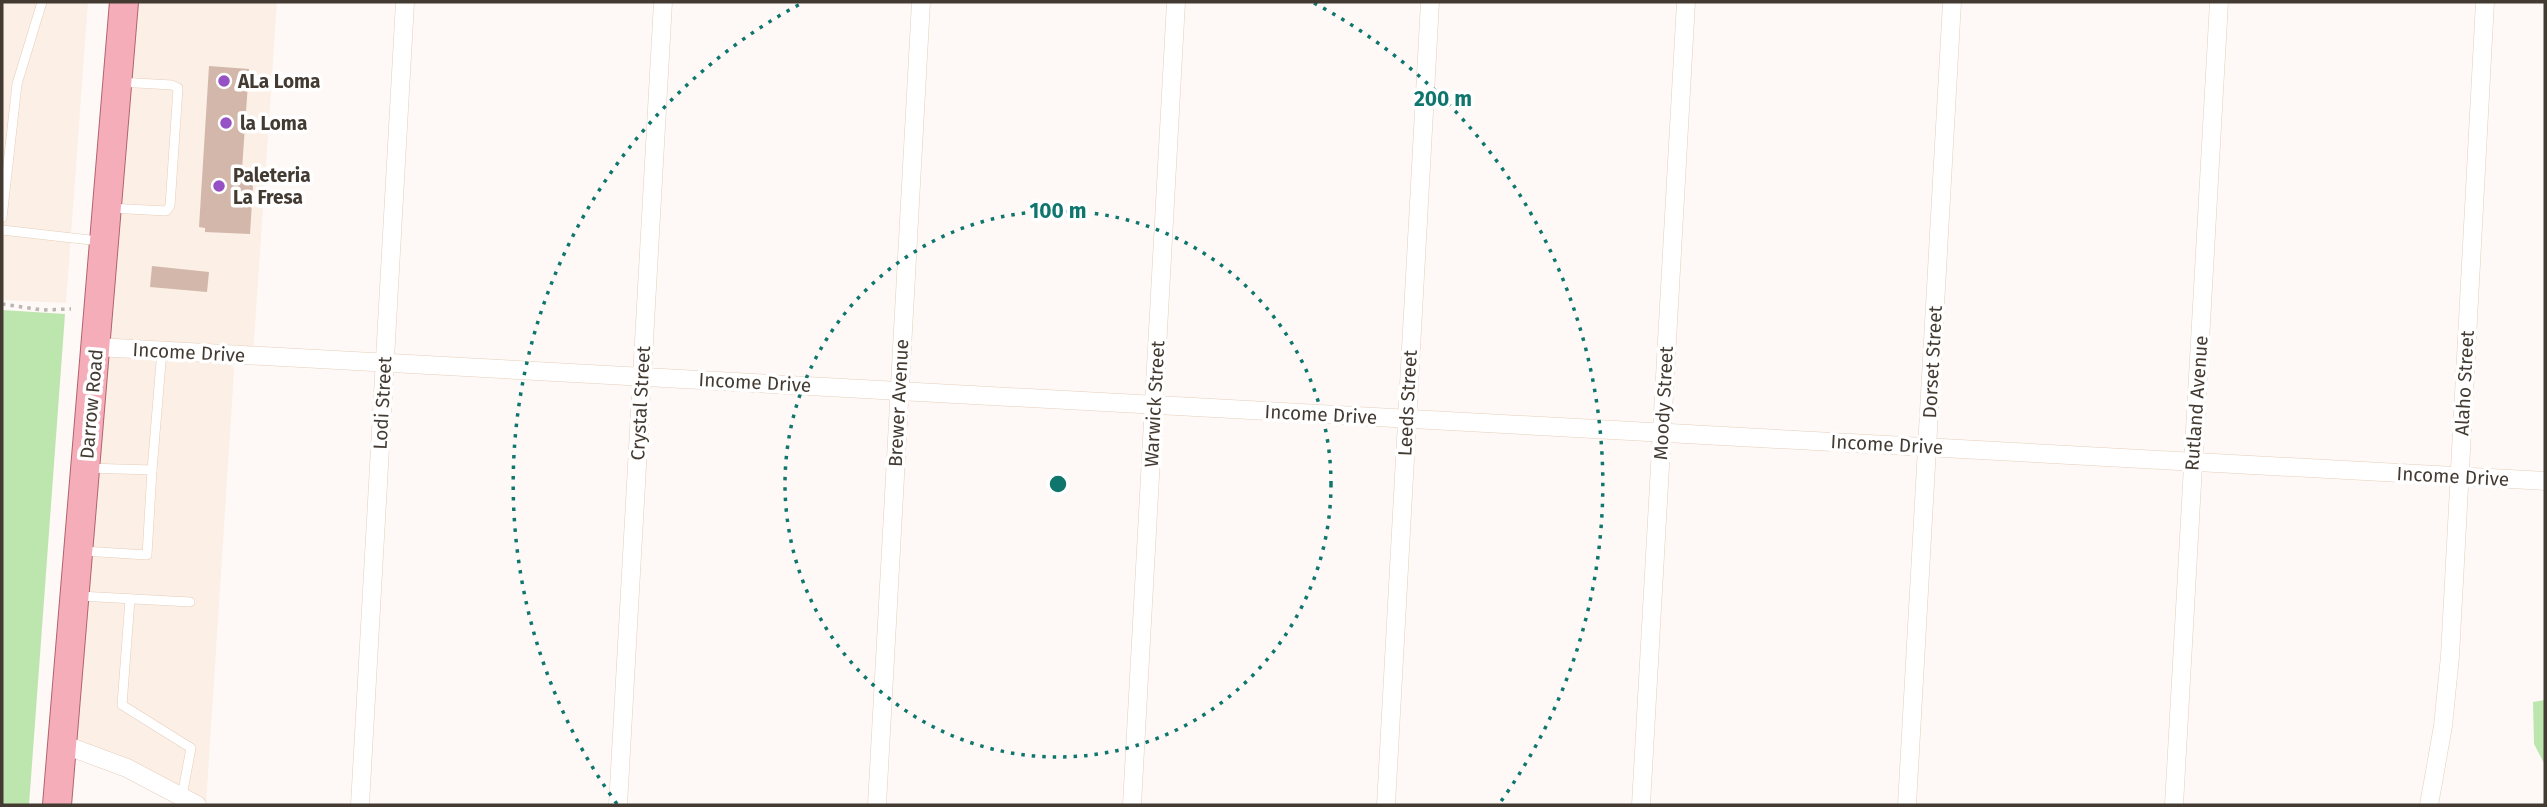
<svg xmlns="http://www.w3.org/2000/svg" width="2547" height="807" font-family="'Fira Sans',sans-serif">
<rect width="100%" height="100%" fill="#fef9f6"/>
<g fill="#fcefe6">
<path d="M2,2H88L66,303L2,300Z"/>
<path d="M124,2H277L253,355L231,354L234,372L206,805H197L62,744Z"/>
</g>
<g fill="#bde5ae">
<path d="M2,310L65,314L29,805H2Z"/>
<path d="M2545,700V765L2534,744L2533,702Z"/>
</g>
<g fill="#d2b7aa">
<path d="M209,66L249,69L242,169L254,170L250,234L205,232V228L199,227Z"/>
<path d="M152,266L209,272L207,292L150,287Z"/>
</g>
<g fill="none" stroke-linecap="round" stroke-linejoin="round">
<g stroke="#e5cebb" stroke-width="10">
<g id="lane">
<path d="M109,208L166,211L170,206L178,88L172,85L119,82"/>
<path d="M2,218L17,84L42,2"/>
<path d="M2,230L99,241"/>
<path d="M152,470L162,350"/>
<path d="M83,551L147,555L152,470L87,468"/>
<path d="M79,596L190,602"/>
<path d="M130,599L122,705L191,748L182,796"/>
</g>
</g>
<g stroke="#e5cebb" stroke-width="19">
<g id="street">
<path d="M97,347L2545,481"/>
<path d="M62,744L127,768L197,805"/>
<path d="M360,805L405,2"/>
<path d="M618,805L663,2"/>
<path d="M877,805L921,2"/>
<path d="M1132,805L1176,2"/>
<path d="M1386,805L1430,2"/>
<path d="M1641,805L1686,2"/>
<path d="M1907,805L1952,2"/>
<path d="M2174,805L2219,2"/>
<path d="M2429,805L2443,726L2450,656L2485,2"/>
</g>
</g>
<g stroke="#b2626c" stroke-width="30">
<path id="primary" d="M57,805L124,2"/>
</g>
<path stroke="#bcb5b1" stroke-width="3.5" stroke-dasharray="3.5 5" stroke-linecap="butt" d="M2,304L42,310L71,309"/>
<use href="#lane" stroke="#fff" stroke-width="9"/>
<use href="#street" stroke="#fff" stroke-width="18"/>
<use href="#primary" stroke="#f5aeb9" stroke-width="28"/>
</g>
<g fill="none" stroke="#0f766e" stroke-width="3.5" stroke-dasharray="3.5 7">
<circle cx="1058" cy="484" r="273"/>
<path d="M617 804A545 545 0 0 1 802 3M1314 3A545 545 0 0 1 1499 804"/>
</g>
<g fill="#9651c5" stroke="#fff" stroke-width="2.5">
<circle cx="224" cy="81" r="7"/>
<circle cx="226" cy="123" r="7"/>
<circle cx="219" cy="186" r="7"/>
</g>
<g text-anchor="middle" stroke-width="7" stroke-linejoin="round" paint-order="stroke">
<g font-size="19" font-weight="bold" fill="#433a32" stroke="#fff" text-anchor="start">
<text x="238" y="88">ALa Loma</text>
<text x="240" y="130">la Loma</text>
<text x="233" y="182">Paleteria<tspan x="233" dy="22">La Fresa</tspan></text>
</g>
<g font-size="19" fill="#433a32" stroke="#fff">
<text transform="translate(189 352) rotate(3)" y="7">Income Drive</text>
<text transform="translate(1932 362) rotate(-87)" y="7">Dorset Street</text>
<text transform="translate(755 382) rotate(3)" y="7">Income Drive</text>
<text transform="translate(2464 383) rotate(-87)" y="7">Alaho Street</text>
<text transform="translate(382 403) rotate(-87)" y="7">Lodi Street</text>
<text transform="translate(640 403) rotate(-87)" y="7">Crystal Street</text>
<text transform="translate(898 403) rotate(-87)" y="7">Brewer Avenue</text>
<text transform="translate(1407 403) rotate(-87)" y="7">Leeds Street</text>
<text transform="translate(1663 403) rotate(-87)" y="7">Moody Street</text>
<text transform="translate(2196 403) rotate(-86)" y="7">Rutland Avenue</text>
<text transform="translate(91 404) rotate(-85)" y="7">Darrow Road</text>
<text transform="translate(1154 404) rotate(-87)" y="7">Warwick Street</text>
<text transform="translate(1321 414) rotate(3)" y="7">Income Drive</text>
<text transform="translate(1887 444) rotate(3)" y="7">Income Drive</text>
<text transform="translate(2453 476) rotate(3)" y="7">Income Drive</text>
</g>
</g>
<circle cx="1058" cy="484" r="10" fill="#0f766e" stroke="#fff" stroke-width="3.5"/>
<g font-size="21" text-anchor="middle" font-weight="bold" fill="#0f766e" stroke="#fff" stroke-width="7" stroke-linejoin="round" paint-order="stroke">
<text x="1443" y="106">200 m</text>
<text x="1058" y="218">100 m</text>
</g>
<rect width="2547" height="807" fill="none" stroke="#433a32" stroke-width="7"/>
</svg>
